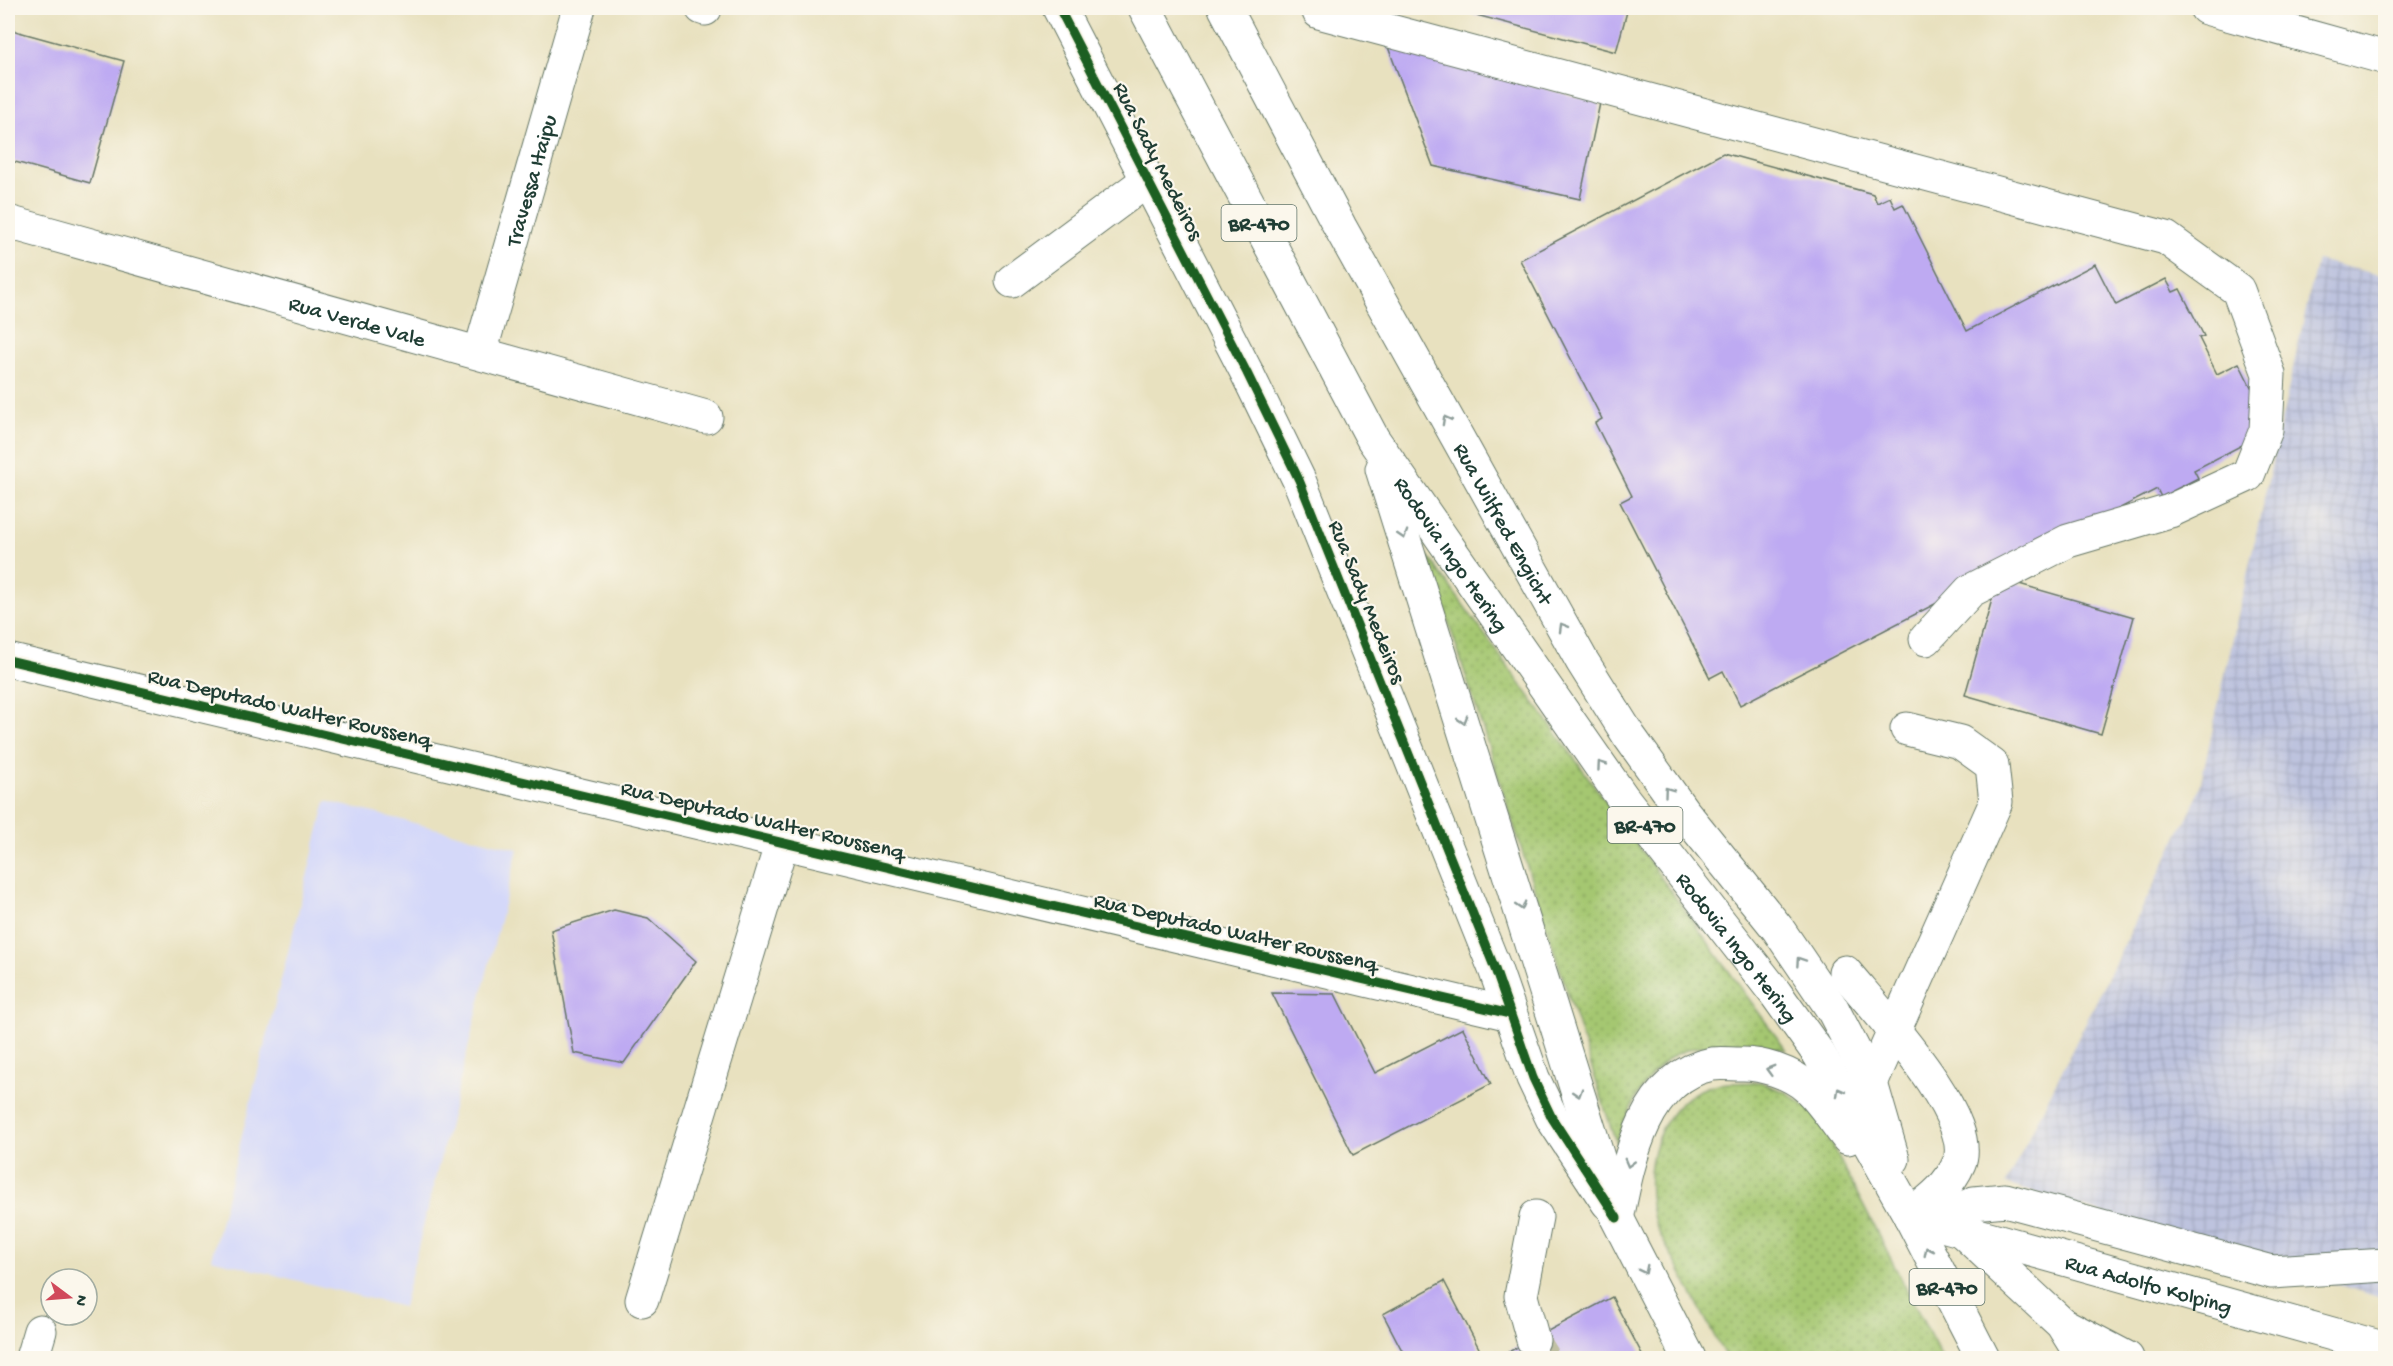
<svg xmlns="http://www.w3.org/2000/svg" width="2393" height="1366" font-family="'Gochi Hand',sans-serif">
<defs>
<pattern id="industrial-grid" width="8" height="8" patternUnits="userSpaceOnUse" patternTransform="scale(1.5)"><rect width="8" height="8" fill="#bdc3de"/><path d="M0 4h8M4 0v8" fill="none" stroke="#a2a8bf"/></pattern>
<pattern id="grass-dots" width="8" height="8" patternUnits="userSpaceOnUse" patternTransform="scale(1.5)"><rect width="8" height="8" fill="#a5c771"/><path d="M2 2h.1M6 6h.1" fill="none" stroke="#86a35e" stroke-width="1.8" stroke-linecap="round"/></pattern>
</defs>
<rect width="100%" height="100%" fill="#fbf7ec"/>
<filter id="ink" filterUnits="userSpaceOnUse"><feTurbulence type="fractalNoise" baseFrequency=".0167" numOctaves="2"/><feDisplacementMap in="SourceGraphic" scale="12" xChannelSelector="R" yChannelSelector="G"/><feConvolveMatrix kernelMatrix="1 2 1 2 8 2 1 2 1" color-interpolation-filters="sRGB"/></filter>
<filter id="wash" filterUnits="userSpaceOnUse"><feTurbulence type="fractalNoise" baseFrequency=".008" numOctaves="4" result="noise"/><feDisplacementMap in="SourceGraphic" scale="24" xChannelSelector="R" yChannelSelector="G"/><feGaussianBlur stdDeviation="1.35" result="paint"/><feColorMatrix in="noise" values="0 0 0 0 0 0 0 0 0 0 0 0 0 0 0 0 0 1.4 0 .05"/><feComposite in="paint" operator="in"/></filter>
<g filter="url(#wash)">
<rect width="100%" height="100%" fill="#e8e1bf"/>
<path fill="#d4d8f9" d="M326,801L518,849L403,1307L211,1259Z"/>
<path fill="url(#industrial-grid)" d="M2317,260L2385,276V1299L2006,1184L2198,795Z"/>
<g fill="url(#grass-dots)" stroke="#628252" stroke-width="1.5">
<path d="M1427,555L1786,1050C1686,1034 1653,1045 1616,1143Z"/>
<path d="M1760,1082L1787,1093L1816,1114L1942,1358H1726C1710,1327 1693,1296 1677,1265C1670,1252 1661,1239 1656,1225C1638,1173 1657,1095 1719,1084C1732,1082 1747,1083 1760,1082Z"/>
</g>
<g id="blocks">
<g fill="#beaaf2">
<path d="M1450,8H1628L1616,52Z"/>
<path d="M8,29L124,61L90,183L8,160Z"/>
<path d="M1388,47L1600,103L1580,199L1433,166Z"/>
<path d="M1723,153L1873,194L1877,203L1890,197L1895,208L1903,204L1967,331L2095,264L2116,305L2166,279L2173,292L2180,289L2204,336L2199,338L2217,374L2239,363L2262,409L2252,440L2194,470L2198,478L2161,497L2157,489L1740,705L1723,671L1710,678L1620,502L1632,496L1595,423L1602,419L1520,260Z"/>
<path d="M1998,578L2134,617L2101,734L1965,695Z"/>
<path d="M614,910L648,918L696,961L624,1063L574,1053L551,930Z"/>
<path d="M1272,993L1335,994L1375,1073L1463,1028L1491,1084L1353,1155Z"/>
<path d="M1444,1281L1484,1358H1406L1383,1314Z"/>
<path d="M1612,1297L1644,1358H1497Z"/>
</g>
</g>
</g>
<g filter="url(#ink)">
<use href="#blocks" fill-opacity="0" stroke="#657665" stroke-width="1.5"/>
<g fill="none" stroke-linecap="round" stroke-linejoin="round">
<path stroke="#c0c0a3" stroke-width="33" stroke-dasharray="33 16" stroke-linecap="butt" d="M1533,1340L1544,1358"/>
<g stroke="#657665" stroke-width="35">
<g id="minor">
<path d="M702,8L705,9"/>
<path d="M1059,8L1247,373L1299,480L1495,969L1533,1078L1552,1118L1608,1203"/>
<path id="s1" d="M1225,8L1340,227L1582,661L1629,736L1682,810L1778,929L1833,1010"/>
<path d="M2206,8L2386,58"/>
<path d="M1319,12L2166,238L2238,290L2269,374L2266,430L2248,475L2170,511L2068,541L1970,591L1926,639"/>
<path id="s2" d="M8,222L706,417"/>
<path d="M1012,281L1149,179"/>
<path id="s3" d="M480,353L579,8"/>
<path d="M8,660L1510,1014"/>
<path d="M1845,972C1874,1008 1978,1117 1959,1163C1949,1187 1929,1201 1910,1216"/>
<path d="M1871,1083L1996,802L1992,765L1960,742L1907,729"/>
<path id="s4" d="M1910,1216L2386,1349"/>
<path d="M1935,1222L1974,1203L2005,1200L2272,1272L2386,1265"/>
<path d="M1963,1232L2062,1324L2083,1358"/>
<path d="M642,1300L782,842"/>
<path d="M2064,1325L2127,1358"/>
<path d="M1533,1340L1521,1296L1536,1217"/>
<path d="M32,1358L40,1331"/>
</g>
</g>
<g stroke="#657665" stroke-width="35">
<g id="highway">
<path id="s5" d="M1145,8L1373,439L1622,797L1776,994L1819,1054L1910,1216L1983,1358"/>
<path d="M1382,469L1617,1218L1689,1358"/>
<path d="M1833,1010L1871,1083L1893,1159"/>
<path d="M1618,1214C1629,1158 1645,1077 1712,1064C1721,1063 1731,1064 1740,1064C1761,1063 1792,1073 1808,1088C1823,1102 1835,1122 1848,1138"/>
</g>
</g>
<use href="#minor" stroke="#fff" stroke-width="33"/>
<use href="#highway" stroke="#fff" stroke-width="33"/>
<g stroke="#fbf7ec" stroke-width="13">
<g id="cycleway">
<path d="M1059,8L1247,373L1299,480L1495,969L1533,1078L1552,1118L1617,1218"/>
<path d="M8,660L1510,1014"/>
</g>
</g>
<use href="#cycleway" stroke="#1b5e20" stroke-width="9"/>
</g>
<defs><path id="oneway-chevron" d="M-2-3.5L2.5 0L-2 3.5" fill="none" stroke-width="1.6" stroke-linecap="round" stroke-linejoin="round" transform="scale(1.5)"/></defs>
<g stroke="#8f9e9a">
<use href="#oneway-chevron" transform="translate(1446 420) rotate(-119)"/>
<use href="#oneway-chevron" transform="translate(1403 535) rotate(73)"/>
<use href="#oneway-chevron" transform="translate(1563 627) rotate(-120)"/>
<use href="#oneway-chevron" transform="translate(1463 720) rotate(73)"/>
<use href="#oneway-chevron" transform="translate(1601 765) rotate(-125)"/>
<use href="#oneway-chevron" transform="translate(1668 791) rotate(-126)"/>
<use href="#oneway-chevron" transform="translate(1521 906) rotate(73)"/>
<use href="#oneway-chevron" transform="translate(1800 961) rotate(-124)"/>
<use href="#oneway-chevron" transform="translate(1770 1070) rotate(-164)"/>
<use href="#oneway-chevron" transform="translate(1840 1092) rotate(-119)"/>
<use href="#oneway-chevron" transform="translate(1578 1093) rotate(73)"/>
<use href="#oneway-chevron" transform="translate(1629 1163) rotate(105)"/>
<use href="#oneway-chevron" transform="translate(1928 1251) rotate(-117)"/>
<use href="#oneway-chevron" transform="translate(1644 1270) rotate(63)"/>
</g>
</g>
<g text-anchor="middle" stroke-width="4.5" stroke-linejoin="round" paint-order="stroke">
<g fill="#fbf7ec" stroke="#61756b" stroke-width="1.5">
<rect x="1221.5" y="205" width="75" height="36" rx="4.5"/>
<rect x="1607.5" y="807" width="75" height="36" rx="4.5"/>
<rect x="1909.5" y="1269" width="75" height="36" rx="4.5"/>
</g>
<g font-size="21" font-weight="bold" fill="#1f3d34">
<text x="1259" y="230">BR-470</text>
<text x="1645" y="832">BR-470</text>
<text x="1947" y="1294">BR-470</text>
</g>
<g font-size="22" fill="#1f3d34" stroke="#fbf7ec">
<text transform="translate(1160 160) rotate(63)" y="8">Rua Sady Medeiros</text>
<text dy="8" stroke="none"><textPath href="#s3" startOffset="180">Travessa Itaipu</textPath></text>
<text dy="8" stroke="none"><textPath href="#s2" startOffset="363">Rua Verde Vale</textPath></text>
<text dy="8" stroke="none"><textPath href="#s1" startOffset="586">Rua Wilfred Engicht</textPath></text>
<text dy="8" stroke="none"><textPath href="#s5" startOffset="627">Rodovia Ingo Hering</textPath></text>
<text transform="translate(1369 601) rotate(68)" y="8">Rua Sady Medeiros</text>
<text transform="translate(290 706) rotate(13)" y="8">Rua Deputado Walter Roussenq</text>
<text transform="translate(763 818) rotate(13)" y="8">Rua Deputado Walter Roussenq</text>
<text transform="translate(1236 930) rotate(13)" y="8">Rua Deputado Walter Roussenq</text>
<text dy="8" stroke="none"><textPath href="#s5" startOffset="1113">Rodovia Ingo Hering</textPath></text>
<text dy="8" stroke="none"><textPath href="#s4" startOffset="248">Rua Adolfo Kolping</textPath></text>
</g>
</g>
<rect width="2393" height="1366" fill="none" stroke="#fbf7ec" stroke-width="30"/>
<g transform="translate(69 1297) rotate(106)"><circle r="28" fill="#fbf7ec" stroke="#a3ada2" stroke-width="1.5"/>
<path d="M0-4.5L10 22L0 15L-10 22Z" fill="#d1495b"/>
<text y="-9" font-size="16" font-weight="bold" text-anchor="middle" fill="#1f3d34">N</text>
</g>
</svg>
